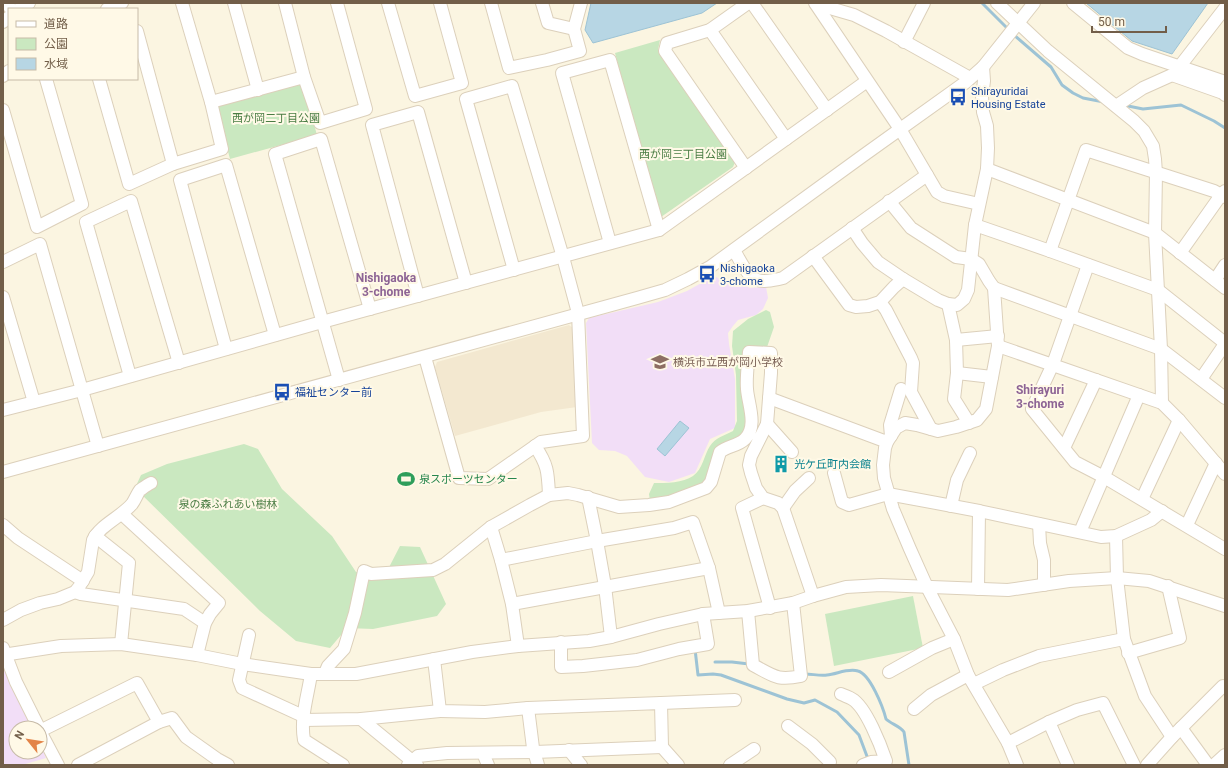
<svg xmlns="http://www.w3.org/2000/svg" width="1228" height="768" font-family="Roboto,'Noto Sans JP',sans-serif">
<rect width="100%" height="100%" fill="#fbf5e1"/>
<path fill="#f3e8d0" d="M569,325L574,329L577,407L541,412L455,436L435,367L437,362Z"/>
<g fill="#f2def7">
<path d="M714,276L726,282H731L744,279L749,288L766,287L768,298L763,309L756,315L738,320L733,326L728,333L729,344L735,379V428L710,439L695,473L669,482L645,477L627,456L615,451L599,450L592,443L586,323L589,318L658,302L687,291Z"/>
<path d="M3,665L33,728H16V752H40V744L46,758L22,765H3Z"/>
</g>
<g fill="#cae8c0">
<path d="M660,40L658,50L736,160L733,167L661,217L659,216L615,53Z"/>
<path d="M299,83L303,86L317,135L230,159L217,110L219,105Z"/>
<path d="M766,310L770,312L774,327L766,350L745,349L747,408L746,432L732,443L704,486L669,498L650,501L649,494L654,483C666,483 683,483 693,476C703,469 704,455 710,446C715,438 725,435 733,431L737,421L736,375L732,346L733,331L748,319Z"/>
<path d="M244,444L258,449L282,489L332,536L356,572L384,577L400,546L420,547L446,604L437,616L373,629L347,628L330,648L296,641L260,611L135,488L141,475L167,464Z"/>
<path d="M913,596L923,648L834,666L825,614Z"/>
</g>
<g fill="#b7d6e4" stroke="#9dc3d5">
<path d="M591,3H717L702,13L593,43L585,30Z"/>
<path d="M1086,3H1208L1172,54L1132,41Z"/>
<path d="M680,421L689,428L665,456L657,449Z"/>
</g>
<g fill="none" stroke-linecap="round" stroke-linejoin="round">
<g stroke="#9dc3d5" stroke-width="3">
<path d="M982,3L1010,31"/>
<path d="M1014,35L1051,67L1062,85L1073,93L1083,98L1104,102"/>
<path d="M1123,105L1143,109L1181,105L1214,121L1225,128"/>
<path d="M695,649L698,675L713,674L721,675L787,699L804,703L815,700L837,712L859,735L868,759"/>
<path d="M715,662H732L749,664"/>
<path d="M805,674C812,674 820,676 827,675C837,674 848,668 858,671C870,674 883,707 886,719C891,724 900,726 904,732L909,765"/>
</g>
<g stroke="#dcd0bb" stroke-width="14">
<g id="minor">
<path d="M6,3L11,9"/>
<path d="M234,3L258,90"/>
<path d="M285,3L304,77L320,123L366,109L337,3"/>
<path d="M388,3L415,96L462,83L440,3"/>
<path d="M491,3L509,68L547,60L580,51L574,29L581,3"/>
<path d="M542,3L548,23L574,29"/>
<path d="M752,3L827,110"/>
<path d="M815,3L900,129L937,192L944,196L979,204"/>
<path d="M997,3L1048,51L1134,121L1144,131L1153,146L1155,159L1156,173L1155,233L1161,349L1162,403"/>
<path d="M1073,3L1128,48L1142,54L1225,82"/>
<path d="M816,4L854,15L886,31L970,78"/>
<path d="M19,9L29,3"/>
<path d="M107,9L122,3"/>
<path d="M3,22L9,17"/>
<path d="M710,30L786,139"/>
<path d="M137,31L173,164"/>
<path d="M904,42L924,3"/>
<path d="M1180,66L1225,8"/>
<path d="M3,76L9,71"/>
<path d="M99,79L129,184L173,164L222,149L211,102L182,3"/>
<path d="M211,102L304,77"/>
<path d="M1116,106L1143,88L1172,75L1223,93L1225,95"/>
<path d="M3,110L37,227L82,204L46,79"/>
<path d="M746,168L665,51L667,43L710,30L748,3"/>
<path d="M987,169L1155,233L1225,288"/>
<path d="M889,201L911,228L956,257L971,259L979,264L989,281L994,288L998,346L986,409L977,420L956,427L938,431L917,425L905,423L896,428L887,442L885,448L883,465L884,478L893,509L910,549L927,587L954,639L968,675L1008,743L1017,765"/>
<path d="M975,225L1050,251L1158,290L1225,343"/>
<path d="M852,228L862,243L878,262L903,279L938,300L948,304L957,305L964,299L968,290L975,225L987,169L988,148L987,126L983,112L982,96L984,81L983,67"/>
<path d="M610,243L562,73L610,60L659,230"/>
<path d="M734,250C738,257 746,273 752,277C759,284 775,280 783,278L927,175"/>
<path d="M1050,251L1086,150L1214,191L1225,197"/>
<path d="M1180,253L1221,195L1225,191"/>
<path d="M813,256L849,305L856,307L868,306L880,302L894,287L903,279"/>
<path d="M3,262L40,244L98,446"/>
<path d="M1088,265L1053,364L1032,409L1075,462L1104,477L1225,549"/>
<path d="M1215,280L1225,265"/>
<path d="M994,288L1161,349L1225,398"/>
<path d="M418,296L372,125L418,112L466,283"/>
<path d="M3,297L34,402"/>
<path d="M880,302L886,310L911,358L913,363L911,392L931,429"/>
<path d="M948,304L956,340L957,373L954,399L969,423"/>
<path d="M956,340L998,336"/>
<path d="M998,346L1162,403L1179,420L1225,474"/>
<path d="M226,349L180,180L226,165L275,335"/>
<path d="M425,357L459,478L488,479L541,442L583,436L578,313L563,257L512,86L466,99L514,270"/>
<path d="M957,373L992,377"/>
<path d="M130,376L86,222L131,201L179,363"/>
<path d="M1201,379L1225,344"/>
<path d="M339,380L275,154L321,139L370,309"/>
<path d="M769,398L887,442"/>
<path d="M3,410L82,390L322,322L659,230L867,81"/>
<path d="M767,424L792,452"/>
<path d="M891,436L890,425L901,389"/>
<path d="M535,446C548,465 548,473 549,495"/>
<path d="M1064,448L1096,380"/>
<path d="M3,472L637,298L665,290L688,279L710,267L864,155L966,82L983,67L1034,3"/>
<path d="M834,473L842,502L849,505L888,494L979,511L1101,537L1116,536L1151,520L1162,511"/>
<path d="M763,498L742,508L770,608"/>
<path d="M1142,499L1179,420"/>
<path d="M951,506L957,480L970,453"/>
<path d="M783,508L795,491L809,478"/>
<path d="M122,514L219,603L210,614L205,623L197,655"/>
<path d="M1039,524L1040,543L1044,560V585"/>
<path d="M3,525L18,538L83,581"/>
<path d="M1187,525L1216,463"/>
<path d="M491,527L501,560L512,604L518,646"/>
<path d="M1080,532L1139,395"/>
<path d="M95,536L129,563L121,644"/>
<path d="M1116,536L1117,578L1124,639L1145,696L1172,737"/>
<path d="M501,560L597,541L588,497"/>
<path d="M978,589L979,511"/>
<path d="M75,592L81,594L184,609L205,623"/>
<path d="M512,604L709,568"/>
<path d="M748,611L753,665C774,676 777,681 801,676L793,603"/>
<path d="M3,620L21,610L40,603L58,599L75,592L79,587L88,572L93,540C100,525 121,517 132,504C135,500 137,494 140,490C143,488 147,485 151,483"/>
<path d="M249,635L239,680L242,688L303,716"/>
<path d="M611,637L605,586L597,541L674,528L693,522L709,568L719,613"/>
<path d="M561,642V667L583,666L637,660L679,649L708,644L703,614"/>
<path d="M3,648L16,682L39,728"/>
<path d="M1128,653L1180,638L1168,586"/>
<path d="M3,655L61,646L121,644L197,655L242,664L311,674H356L472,652L518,646L589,641L611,637L659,624L703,614L748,611L793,603L813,596L846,587L881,585L1008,590L1069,581L1117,578L1149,581L1225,606"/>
<path d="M434,659L440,711L485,712L528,708L661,703L662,747L678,765"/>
<path d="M889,672L932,648L954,639"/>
<path d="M325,673L328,666L344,649L355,613L364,571L371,574L433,570L445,564L491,527L530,505L549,495L568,493L578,495L619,507L649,505L669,502L706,488L711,482L720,452C727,446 738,446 745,439C758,426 748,404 747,389C746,377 748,364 749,352L771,353V373L767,424L751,456L749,465L751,473L756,488L763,498L778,503L783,508L813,596"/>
<path d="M311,674C308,695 300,718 304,740L343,765"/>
<path d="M974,684L1003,670L1039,656L1124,639"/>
<path d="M841,694C845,696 849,697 852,699C866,707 881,746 886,761L871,762L863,765"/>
<path d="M661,703L735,700"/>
<path d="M528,708L533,748L538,765"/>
<path d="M914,709L931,695L968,675"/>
<path d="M361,719L417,765"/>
<path d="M304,720L361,719L440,711"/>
<path d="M1049,722L1068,765"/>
<path d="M788,726L812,744L830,762"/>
<path d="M1181,728L1208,765"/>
<path d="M40,731L137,683L159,722"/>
<path d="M40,731L58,765"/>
<path d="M1008,743L1049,722L1077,710L1103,703L1134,765"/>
<path d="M569,750L581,765"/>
<path d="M483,753L488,765"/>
<path d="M78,765L159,722L172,718L186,737L217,759L228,765"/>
<path d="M408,765L418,756L447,753L535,752L662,747"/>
<path d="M730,765L754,749"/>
<path d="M1147,765L1172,737L1223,686L1225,688"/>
<path d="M1214,765L1225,755"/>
</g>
</g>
<use href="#minor" stroke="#fff" stroke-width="12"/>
</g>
<defs>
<g id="bus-bare" transform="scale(1.38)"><path d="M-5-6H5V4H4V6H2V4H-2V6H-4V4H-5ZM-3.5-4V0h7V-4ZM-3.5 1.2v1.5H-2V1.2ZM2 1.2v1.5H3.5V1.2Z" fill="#1a4fb4" stroke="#fff9e7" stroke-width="2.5" paint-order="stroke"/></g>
<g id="school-bare" transform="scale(1.38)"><path d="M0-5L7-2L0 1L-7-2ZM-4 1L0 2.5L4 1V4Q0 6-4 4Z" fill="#8d6e63" stroke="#fff9e7" stroke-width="2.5" paint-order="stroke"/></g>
<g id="building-bare" transform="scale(1.38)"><path d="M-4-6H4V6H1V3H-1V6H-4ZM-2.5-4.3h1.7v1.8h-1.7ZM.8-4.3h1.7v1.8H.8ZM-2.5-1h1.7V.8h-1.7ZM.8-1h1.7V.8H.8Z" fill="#0f9aa8" stroke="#fff9e7" stroke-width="2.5" paint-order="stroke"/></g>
<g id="stadium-bare" transform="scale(1.38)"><path d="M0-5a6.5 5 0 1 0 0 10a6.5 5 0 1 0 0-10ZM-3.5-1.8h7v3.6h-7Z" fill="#2e9e5b" stroke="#fff9e7" stroke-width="2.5" paint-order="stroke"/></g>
</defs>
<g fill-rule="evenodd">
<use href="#bus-bare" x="958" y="97"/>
<use href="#bus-bare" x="707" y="274"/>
<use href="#school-bare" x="660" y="362"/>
<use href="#bus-bare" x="282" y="392"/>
<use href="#building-bare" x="781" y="464"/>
<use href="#stadium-bare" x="406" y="479"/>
</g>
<g text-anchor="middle" stroke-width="4" stroke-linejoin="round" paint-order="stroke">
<g font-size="11" fill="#164399" stroke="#fff9e7" text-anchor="start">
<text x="971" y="95">Shirayuridai<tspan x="971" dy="13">Housing Estate</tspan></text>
<text x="720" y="272">Nishigaoka<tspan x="720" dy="13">3-chome</tspan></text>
<text x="295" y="396">福祉センター前</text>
</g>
<g font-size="11" fill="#4b7d44" stroke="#fff9e7">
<text x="276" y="122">西が岡二丁目公園</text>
<text x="683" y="158">西が岡三丁目公園</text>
<text x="228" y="508">泉の森ふれあい樹林</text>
</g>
<g font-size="11" fill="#785e54" stroke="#fff9e7" text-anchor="start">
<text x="673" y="366">横浜市立西が岡小学校</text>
</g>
<g font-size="11" fill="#0d838f" stroke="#fff9e7" text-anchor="start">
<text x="794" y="468">光ケ丘町内会館</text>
</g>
<g font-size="11" fill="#27864d" stroke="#fff9e7" text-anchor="start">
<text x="419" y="483">泉スポーツセンター</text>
</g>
<g font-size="12" font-weight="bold" fill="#8d6495" stroke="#fff9e7">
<text x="386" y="282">Nishigaoka<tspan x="386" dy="14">3-chome</tspan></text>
<text x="1040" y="394">Shirayuri<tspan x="1040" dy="14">3-chome</tspan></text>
</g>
</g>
<rect width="1228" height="768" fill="none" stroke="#725e49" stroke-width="8"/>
<rect x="8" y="8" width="130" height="72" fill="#fff9e7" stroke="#c7bba8"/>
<rect x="16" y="21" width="20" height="6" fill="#ffffff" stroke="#c7bba8"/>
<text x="44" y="28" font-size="12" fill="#725e49">道路</text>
<rect x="16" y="38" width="20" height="12" fill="#cae8c0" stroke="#c7bba8"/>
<text x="44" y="48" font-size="12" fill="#725e49">公園</text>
<rect x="16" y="58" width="20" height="12" fill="#b7d6e4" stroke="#c7bba8"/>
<text x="44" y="68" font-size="12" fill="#725e49">水域</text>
<g transform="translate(28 740) rotate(300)"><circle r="19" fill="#fff9e7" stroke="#c7bba8"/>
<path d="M0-3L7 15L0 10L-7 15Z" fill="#e38448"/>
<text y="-6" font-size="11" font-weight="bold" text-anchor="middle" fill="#725e49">N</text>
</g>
<path d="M1092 26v6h74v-6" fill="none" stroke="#725e49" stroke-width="2"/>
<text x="1098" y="26" font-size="12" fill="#725e49" stroke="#fff9e7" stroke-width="3" paint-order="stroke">50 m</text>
</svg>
